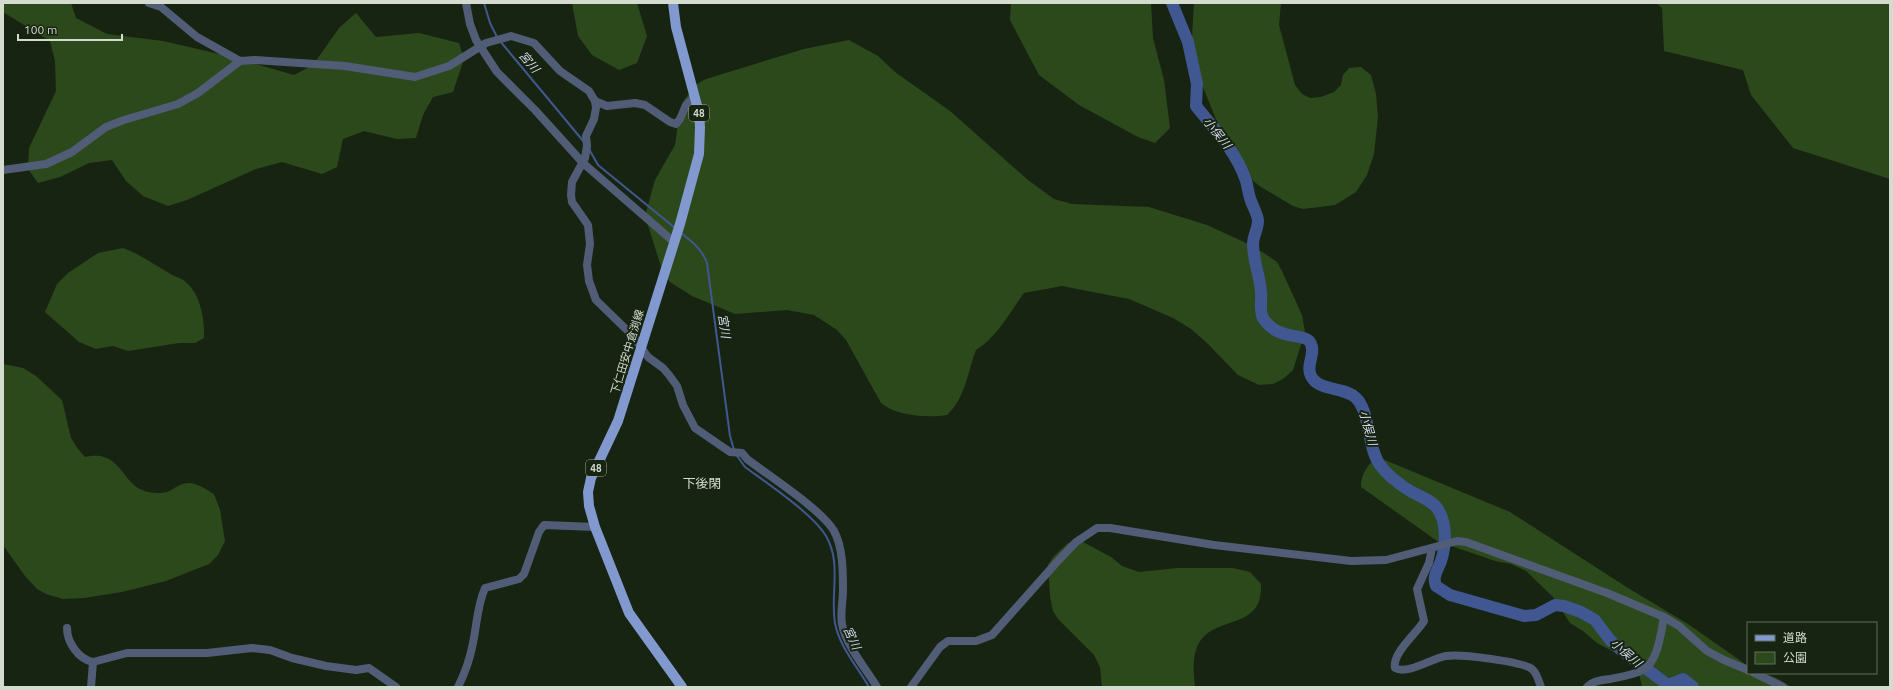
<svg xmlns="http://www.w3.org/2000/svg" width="1893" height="690" font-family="Ubuntu,'Noto Sans JP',sans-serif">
<rect width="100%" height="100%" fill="#182412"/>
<g fill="#2c491c">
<path d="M3,3H71L76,18L107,34L163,41L232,57L294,75L313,65L339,28L356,13L376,37L419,33L459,43L464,59L453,92L433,97L423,115L416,138L397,139L364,131L343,139L337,167L322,174L282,162L256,169L187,200L168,206L143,196L126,181L112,160L89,163L60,177L38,183L28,169L29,148L56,91L55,61L50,41L3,12Z"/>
<path d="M572,3H637L647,36L637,63L619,70L592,55L578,36Z"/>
<path d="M1011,3H1151L1153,38L1164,80L1170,128L1155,143L1138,137L1079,105L1039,75L1010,20Z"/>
<path d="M1194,3H1281L1279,25L1295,85L1302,94L1310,98L1321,97L1334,92L1341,85L1343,75L1349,68L1361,67L1371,75L1376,94L1378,117L1374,154L1367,175L1356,192L1335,205L1303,209L1293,206L1261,187L1247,176L1236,159L1220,129L1198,75L1192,37Z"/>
<path d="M1656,3H1890V179L1793,148L1751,95L1743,70L1664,51L1662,8Z"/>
<path d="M849,40L878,56L895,72L950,111L1028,180L1054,199L1072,204L1149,207L1207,225L1244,242L1264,253L1277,262L1282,271L1302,315L1305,332L1293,370L1283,379L1273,384L1259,385L1238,375L1208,344L1191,329L1173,318L1129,299L1062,286L1024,293C1009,313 998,336 976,350C967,373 966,397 947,415C928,418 896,416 881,403L846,340L837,330L814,315L787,310L735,314L692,296L670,282L663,273L645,216L655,180L675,145L679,115L684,100L695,85L706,79L804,49Z"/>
<path d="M123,248C140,254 153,264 169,273C173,276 178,277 183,280C200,291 205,319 204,338L195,343H179L128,351L113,346L96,349L79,342L45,312L57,284L68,273L98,253Z"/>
<path d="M3,364L23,368L36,376L62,400L71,438L78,449L85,457C91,456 98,455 103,457C122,462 125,483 142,490C148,493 160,494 167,492C175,489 179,483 189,483C197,483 207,490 214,494L220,510L225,541L218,555L209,564L166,581L122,592L84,598L63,599L46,594L37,589L25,576L3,545Z"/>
<path d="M1380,458L1510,512L1628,588L1688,624L1748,666V673C1769,673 1774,676 1791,687H1642L1639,673L1633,662L1597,643L1583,631L1570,623L1553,597L1526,571L1511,564L1495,561L1437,541L1361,487C1361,475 1368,461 1380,458Z"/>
<path d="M1081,541L1111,557L1122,566L1139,572L1178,568H1233L1250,572L1261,584C1263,635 1209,611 1196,650C1192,662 1194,675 1195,687H1102L1100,667L1094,655L1058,619L1053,611L1050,596L1048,565L1053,557L1068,543Z"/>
</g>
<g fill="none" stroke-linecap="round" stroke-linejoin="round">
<g stroke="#405791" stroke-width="2">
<path d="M484,3L490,23L497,37"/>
<path d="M500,41L584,142"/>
<path d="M589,149L598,165L675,228"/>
<path d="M681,233C692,242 702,249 707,263L730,436L734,450"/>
<path d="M737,456L745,467C767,483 813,514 826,536C842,563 830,594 835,623C839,646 857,666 869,687"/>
</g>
<path stroke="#405791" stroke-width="12" d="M1172,3L1188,42L1197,84L1196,106C1214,129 1235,150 1245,178C1248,185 1248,194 1251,201C1253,207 1258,215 1258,221C1258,229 1253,236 1253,244C1253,261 1260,276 1261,292C1262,300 1259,311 1263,318C1277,341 1304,333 1310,342C1317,353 1305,365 1311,376C1319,392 1344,386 1356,398C1370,411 1367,447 1380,465C1387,475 1399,484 1410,491C1419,496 1434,501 1439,511C1447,525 1446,546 1441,561C1438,570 1432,576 1436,586L1450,595L1524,616L1536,615L1555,605L1564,606L1581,612L1595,620L1610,640L1621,650L1668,685L1683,679L1693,687"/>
<g stroke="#515d77" stroke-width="8">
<path d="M149,3L161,7L197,37L240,61L255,60L345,66L415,77L449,66L486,43L511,36L534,43L560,71L589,91L595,101L607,106L635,103L645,105L670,122L676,124L680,119L686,105L694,97"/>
<path d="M466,3L470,24L476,40L497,72L535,110L583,163L674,242"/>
<path d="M595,101L596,108L594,119L586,136L587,146L585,158L572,182L571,195L572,202L588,225L590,244L587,265L589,281L596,300L633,336L648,357L663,368L669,375L677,386L683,405L695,428L730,452L742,453L747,459C769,476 822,510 834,531C843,547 843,572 843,590C843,602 840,612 842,624C845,644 866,669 877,687"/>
<path d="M3,170L46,164L72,152L106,127L124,120L178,104L198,93L240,61"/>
<path d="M1432,548L1429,563L1417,589L1424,621C1417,633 1392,653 1395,668C1408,675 1432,658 1446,656C1459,654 1524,661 1533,670C1537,674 1539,682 1541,687"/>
<path d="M67,628C67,642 78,659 93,662"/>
<path d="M1754,673L1783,687"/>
<path d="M91,687L93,662L127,653H207L252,648L270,650L292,658L326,666L356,670L369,668L396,687"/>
<path d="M458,687C465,673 470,659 473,643C477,624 477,606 485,588L519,579L524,574L539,532L544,525L595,527"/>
<path d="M911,687L940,647L948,641H976L992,635L1056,563L1076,542L1097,528H1110L1214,545L1351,561L1386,560L1457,541L1466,542L1607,593L1664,617L1679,626L1707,651L1724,660L1748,670"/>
<path d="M1587,687C1593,681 1601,680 1610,679C1620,677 1633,675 1643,670C1658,662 1661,632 1664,617"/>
</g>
<path stroke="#8299cf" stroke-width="10" d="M673,3L676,27L699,113L700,127L699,154L680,224L618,421L591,478L588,492L589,506L595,527L629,613L682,687"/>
</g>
<g text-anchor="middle" stroke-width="4" stroke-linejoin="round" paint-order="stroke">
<g fill="#182412" stroke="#9ba596" stroke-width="1">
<rect x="689" y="105" width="20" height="16" rx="3"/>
<rect x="586" y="460" width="20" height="16" rx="3"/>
</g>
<g font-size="10" font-weight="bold" fill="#d3dccf">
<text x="699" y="117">48</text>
<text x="596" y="472">48</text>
</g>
<g font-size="11" fill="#d3dccf" stroke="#182412">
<text transform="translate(627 352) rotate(-73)" y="4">下仁田安中倉渕線</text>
</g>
<g font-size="12" font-style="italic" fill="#d4dcee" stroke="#182412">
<text transform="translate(529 62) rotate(50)" y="4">宮川</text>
<text transform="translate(1217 133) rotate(51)" y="4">小俣川</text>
<text transform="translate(724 326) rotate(81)" y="4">宮川</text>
<text transform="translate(1368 428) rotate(74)" y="4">小俣川</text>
<text transform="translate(852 638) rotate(65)" y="4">宮川</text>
<text transform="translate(1626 653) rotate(41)" y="4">小俣川</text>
</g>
<g font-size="13" fill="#d3dccf" stroke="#182412">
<text x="702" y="488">下後閑</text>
</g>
</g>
<rect width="1893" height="690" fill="none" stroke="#d3dccf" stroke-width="8"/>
<rect x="1747" y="622" width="130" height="52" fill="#182412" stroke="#636e5e"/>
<rect x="1755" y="635" width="20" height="6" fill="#8299cf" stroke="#636e5e"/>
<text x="1783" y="642" font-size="12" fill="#d3dccf">道路</text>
<rect x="1755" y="652" width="20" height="12" fill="#2c491c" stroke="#636e5e"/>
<text x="1783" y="662" font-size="12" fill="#d3dccf">公園</text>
<path d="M18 34v6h104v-6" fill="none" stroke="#d3dccf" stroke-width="2"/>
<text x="24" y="34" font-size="12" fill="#d3dccf" stroke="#182412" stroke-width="3" paint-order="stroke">100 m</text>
</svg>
